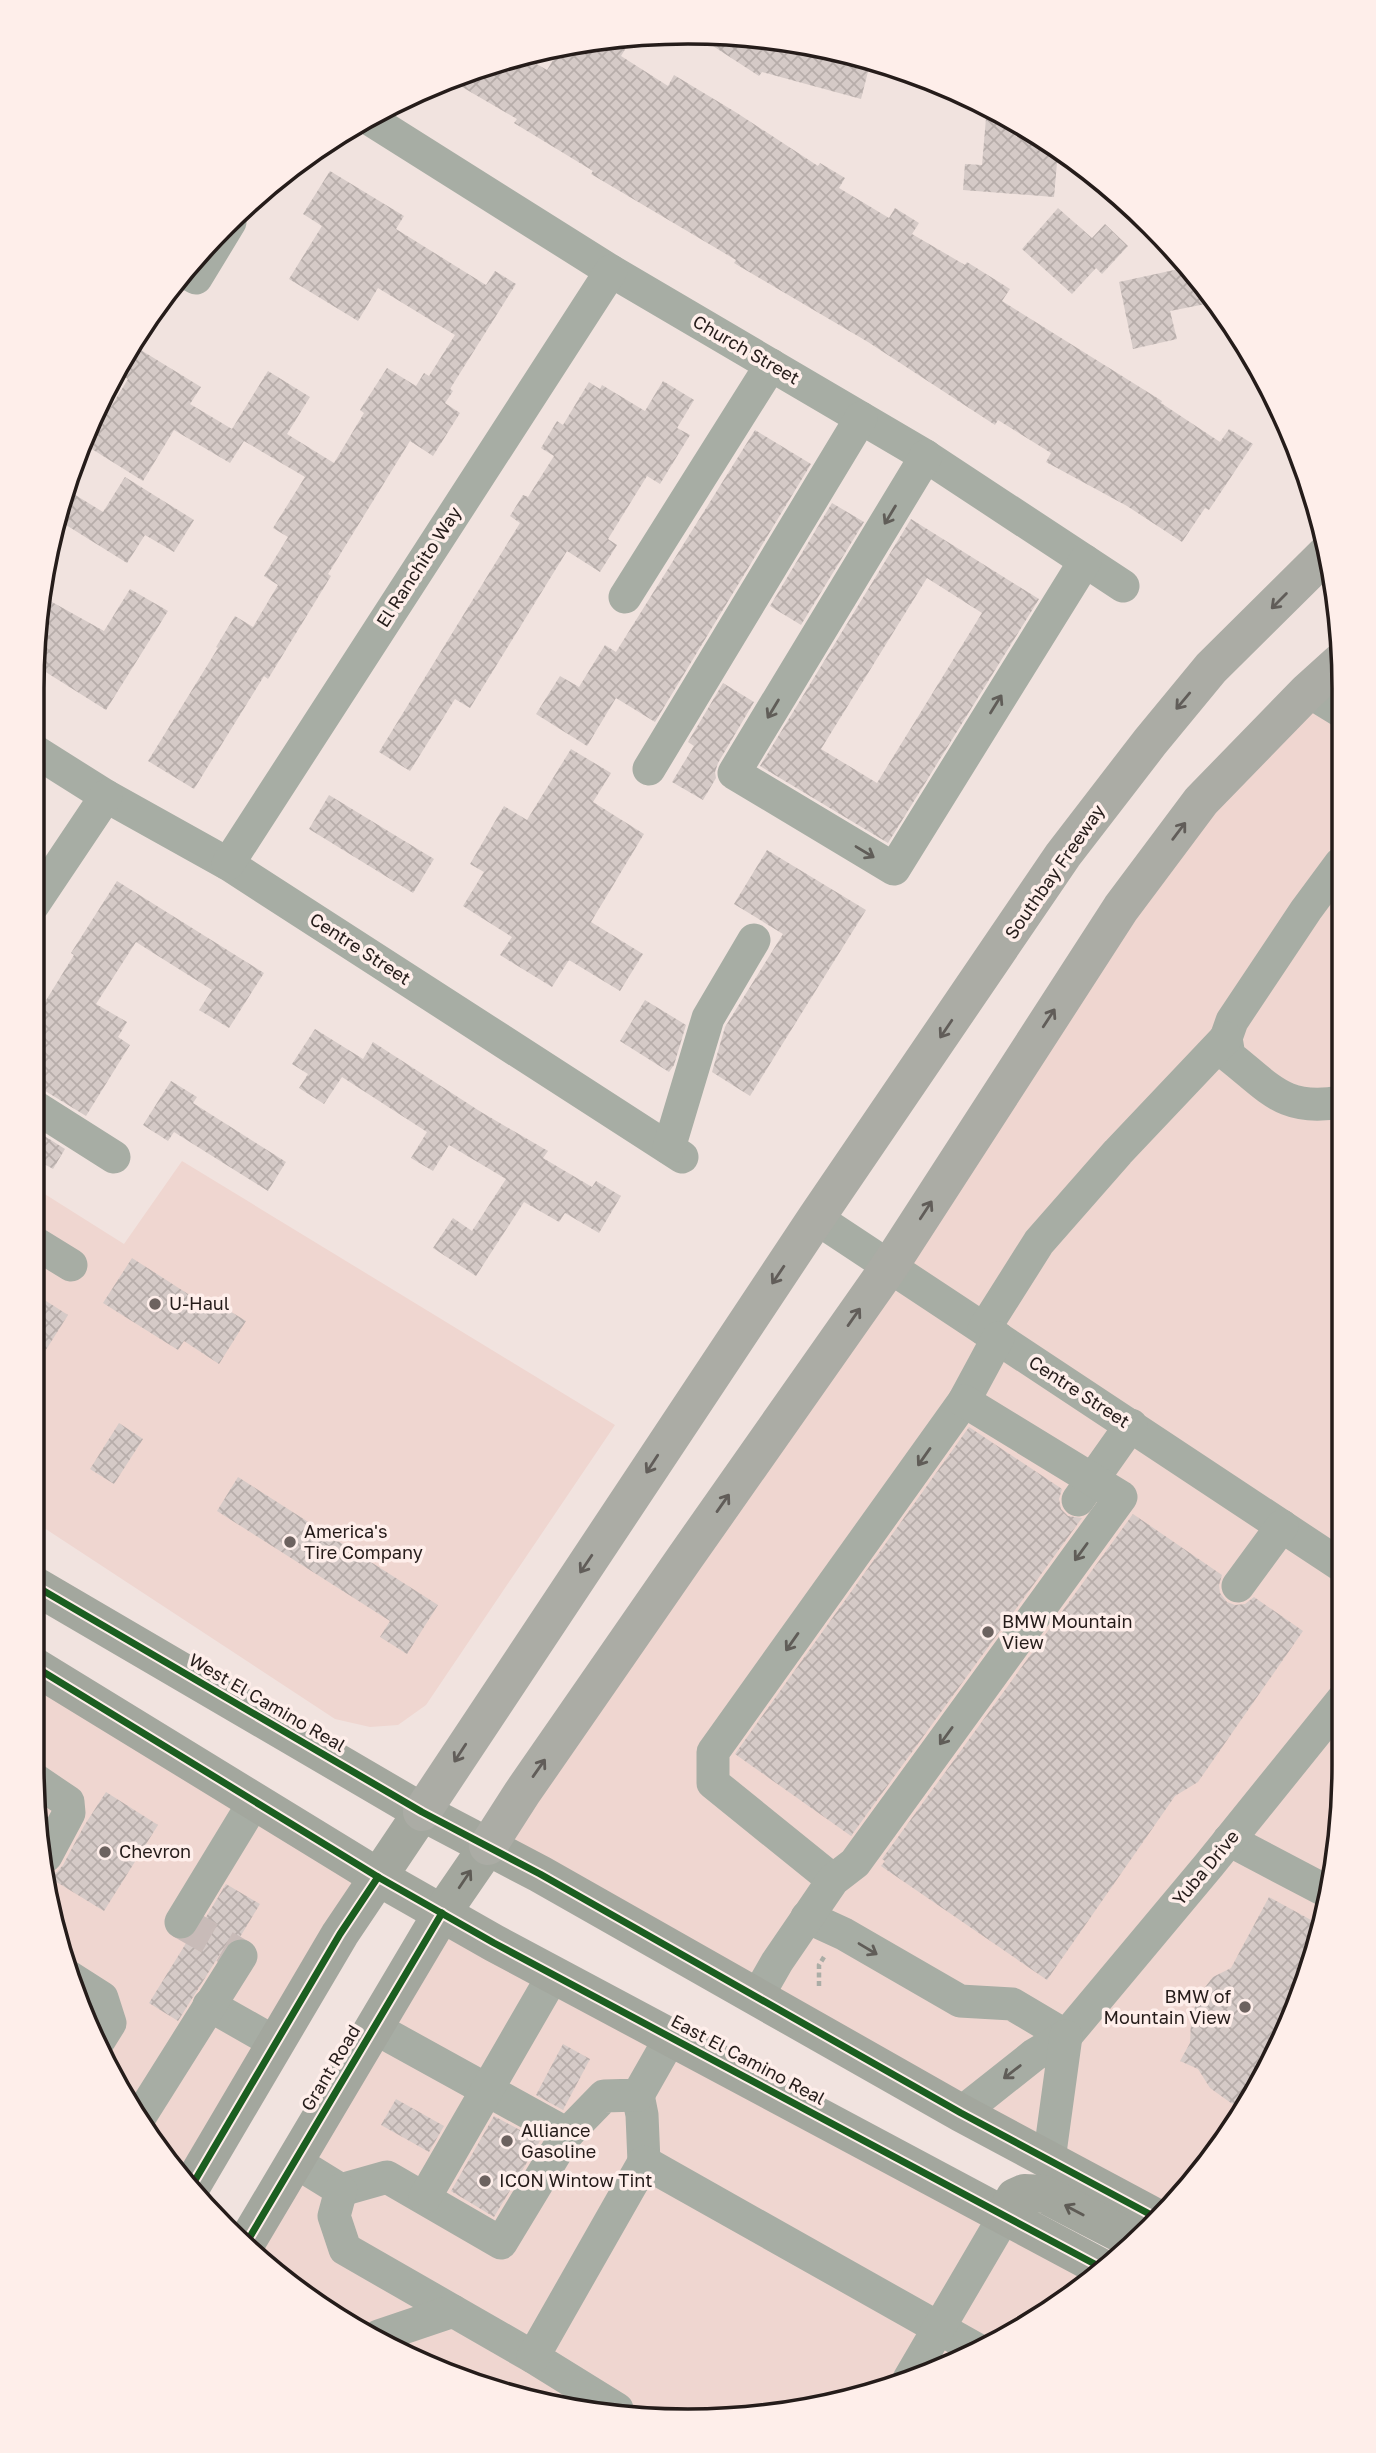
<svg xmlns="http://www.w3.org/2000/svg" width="1376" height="2453" font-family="'Golos Text',sans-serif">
<defs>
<pattern id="building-cross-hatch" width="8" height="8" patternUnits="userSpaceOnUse" patternTransform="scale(1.75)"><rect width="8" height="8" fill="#d5cac7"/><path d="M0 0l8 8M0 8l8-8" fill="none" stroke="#b7adaa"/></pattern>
</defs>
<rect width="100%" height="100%" fill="#f1e3df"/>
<g fill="#efd6d0">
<path d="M1339,663L1343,1808L1310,1976L1256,2094L1155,2216L488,1846L1121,908Z"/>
<path d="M182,1161L615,1425L426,1705L398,1725L370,1727L335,1719L32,1520V1186L124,1244Z"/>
<path d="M32,1665L378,1877L191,2187L167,2164L66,1976L32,1765Z"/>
<path d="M442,1913L1104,2269L939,2372L731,2420L518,2399L323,2311L248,2240Z"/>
</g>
<g fill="url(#building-cross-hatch)" fill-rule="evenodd">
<path d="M634,35L621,56L668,86L674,75L737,113L818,166L820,163L845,178L839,188L889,218L895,208L919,223L912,234L965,265L967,262L1010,289L1002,301L1162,401L1161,403L1220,442L1229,429L1253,444L1209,510L1205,508L1182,542L1127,506L1046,462L1051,453L998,420L995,425L868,342L734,263L736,260L591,174L593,171L514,123L517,119L450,80L519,54L547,70L561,47Z"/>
<path d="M696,35L774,37L871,60L861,99L762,72L759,76Z"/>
<path d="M986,118L1017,120L1058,151L1054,197L963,190L965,164L982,165Z"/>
<path d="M330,171L404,216L396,229L486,285L495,271L516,284L450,389L453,391L445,403L460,413L433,456L410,441L328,574L331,576L268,679L264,676L194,789L148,761L218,648L216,647L235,616L253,627L278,585L264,576L288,537L273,528L305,477L244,441L230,463L174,430L143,481L87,446L128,379L115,371L131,344L201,387L190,404L232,429L268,371L310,397L287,434L334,463L364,413L360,410L387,368L416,386L424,373L429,376L455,335L378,288L358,321L289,279L322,226L303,214Z"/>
<path d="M1058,208L1092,238L1105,224L1128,246L1102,274L1096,268L1072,294L1022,249Z"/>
<path d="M1188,267L1216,302L1170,311L1177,339L1133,349L1119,282Z"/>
<path d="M663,381L694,400L677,428L690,435L660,484L647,476L608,539L617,545L600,572L567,551L470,708L455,699L410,771L379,752L520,523L510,516L523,495L528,497L554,456L541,448L557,421L563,425L589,382L600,389L602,385L645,411Z"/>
<path d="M755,430L811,464L655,722L616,698L587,746L536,714L560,676L579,687L605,645L616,652Z"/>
<path d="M125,477L194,520L174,552L145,535L127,563L58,520L64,488L103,512Z"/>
<path d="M832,503L864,522L801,625L770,606Z"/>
<path d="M911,519L1039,599L888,843L760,766ZM927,578L982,613L877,783L821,749Z"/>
<path d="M130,589L168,611L106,710L33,664V645L43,597L104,631Z"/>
<path d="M723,683L754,702L718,763L715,772L716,778L703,800L672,782L694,746L688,742Z"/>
<path d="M571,749L611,773L593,802L644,834L591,922L643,954L620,991L569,960L552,987L500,955L512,937L463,906L484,872L470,864L504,806L527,820Z"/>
<path d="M329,795L434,859L413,893L309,829Z"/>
<path d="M767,850L866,910L750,1096L712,1072L725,1027L783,934L734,904Z"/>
<path d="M117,881L264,973L229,1028L199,1010L212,990L136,942L96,1004L127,1022L118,1037L130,1045L86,1116L42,1089L32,1086V1023L74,955L71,953Z"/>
<path d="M645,1000L686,1025L674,1065L669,1072L620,1041Z"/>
<path d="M315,1029L363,1059L373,1042L481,1112L548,1151L543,1158L592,1187L596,1181L621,1196L599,1233L565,1213L559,1222L524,1202L476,1276L433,1248L453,1218L472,1231L506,1179L449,1145L433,1171L411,1158L427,1132L342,1077L324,1104L299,1088L308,1074L292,1064Z"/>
<path d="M171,1081L197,1097L193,1103L286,1162L268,1191L174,1132L168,1141L143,1125Z"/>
<path d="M32,1128L65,1149L53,1169L32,1157Z"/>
<path d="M132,1258L216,1312L220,1305L246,1321L219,1364L184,1341L178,1350L103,1303Z"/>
<path d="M32,1292L68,1315L32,1372Z"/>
<path d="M119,1423L143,1439L114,1484L90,1469Z"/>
<path d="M969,1427L1062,1489L1059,1499L1061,1509L1068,1516L1082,1518L851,1836L735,1754Z"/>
<path d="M238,1477L438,1605L407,1654L380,1637L390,1621L217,1511Z"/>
<path d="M1133,1514L1222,1575L1219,1585L1220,1593L1227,1602L1235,1605L1245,1604L1254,1597L1303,1631L1198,1782L1175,1796L1047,1980L881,1866L885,1861L882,1859Z"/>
<path d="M106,1792L158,1825L104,1911L50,1878V1874L57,1872L63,1865L84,1826Z"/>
<path d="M226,1884L260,1904L240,1937L231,1939L225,1946L178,2021L149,2003L188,1940L197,1932Z"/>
<path d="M1269,1897L1320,1925L1310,1976L1256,2094L1245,2108L1231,2103L1210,2088L1198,2069L1180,2061L1190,2043L1191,2018L1199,1995L1213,1977L1231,1968Z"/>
<path d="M563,2044L590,2059L563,2110L536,2095Z"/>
<path d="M396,2099L444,2126L429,2152L381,2125Z"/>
<path d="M494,2116L540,2141L494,2217L451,2191Z"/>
</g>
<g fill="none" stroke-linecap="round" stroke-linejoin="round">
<path stroke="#c8bbb8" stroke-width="33" stroke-dasharray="33 17" stroke-linecap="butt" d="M181,1922L241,1956"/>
<path stroke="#abada6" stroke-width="4.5" stroke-dasharray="5 3.5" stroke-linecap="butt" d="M819,1986V1965L824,1957"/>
<g stroke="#a7ada4" stroke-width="33">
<path d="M368,118L611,271L924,455L1123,586"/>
<path d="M183,271L196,278L230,222"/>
<path d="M926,456L734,773L894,869L1085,561"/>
<path d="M625,597L771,365"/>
<path d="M1308,691L1339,710"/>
<path d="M33,750L106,796L228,864L682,1157"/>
<path d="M649,769L861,418"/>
<path d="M228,864L611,271"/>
<path d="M1340,864L1306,910L1232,1021L1226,1038L1229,1056C1271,1089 1284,1112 1341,1102"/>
<path d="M33,905L106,796"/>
<path d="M32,1105L114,1157"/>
<path d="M669,1148L708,1018L754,940"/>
<path d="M816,1218L1342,1566"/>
<path d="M32,1241L71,1265"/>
<path d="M984,1329L1039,1242L1118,1152L1226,1038"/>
<path d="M1078,1500L1131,1425"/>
<path d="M1238,1586L1282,1526"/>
<path d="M34,1779L68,1802L69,1813L46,1856"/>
<path d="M1229,1840L1326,1891"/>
<path d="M833,1880L713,1783V1752L964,1401L998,1338"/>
<path d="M807,1917L844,1934L960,2001L1012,2004L1066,2036"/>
<path d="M181,1922L254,1802"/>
<path d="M66,1975L102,1998L110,2023L100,2039"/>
<path d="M757,1997L777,1962L833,1880L855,1863L1121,1497L964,1401"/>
<path d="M209,2005L276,2043"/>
<path d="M373,2027L567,2134"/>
<path d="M638,2095L642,2115L644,2162"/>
<path d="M961,2113L1034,2055L1066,2036L1209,1865L1343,1699"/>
<path d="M141,2115L241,1956"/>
<path d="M1049,2160L1066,2036"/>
<path d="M294,2161L341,2190L387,2177L501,2243L567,2134L604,2096L638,2095L671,2037"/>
<path d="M341,2190L334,2216L345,2249L453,2311"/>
<path d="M425,2197L554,1974"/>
<path d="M379,2336L453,2311L533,2357L617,2409"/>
<path d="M533,2357L644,2162L976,2349"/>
<path d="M909,2379L1005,2215"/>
</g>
<g stroke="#a3a79e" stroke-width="38">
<path d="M32,1584L422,1812L540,1874L961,2113L1155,2217"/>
<path d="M32,1665L378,1877L494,1943L1104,2269"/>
<path d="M191,2187L340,1934L422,1812"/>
<path d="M1005,2215L1015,2197L1024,2193L1044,2194L1135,2241"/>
<path d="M248,2240L442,1913L488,1846"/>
</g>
<g stroke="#abaca5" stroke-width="38">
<path d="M422,1812L816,1218L1063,855L1150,742L1211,668L1327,553"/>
<path d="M488,1846L522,1793L684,1559L889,1267L1121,908L1201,801L1308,691L1339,663"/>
</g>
<g stroke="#feeeea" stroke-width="11">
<g id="cycleway">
<path d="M32,1584L422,1812L540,1874L961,2113L1155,2217"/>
<path d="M32,1665L378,1877L494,1943L1104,2269"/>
<path d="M191,2187L340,1934L378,1877"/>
<path d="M248,2240L442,1913"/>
</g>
</g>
<use href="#cycleway" stroke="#1b5e20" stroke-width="7"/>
</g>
<defs><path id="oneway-shaft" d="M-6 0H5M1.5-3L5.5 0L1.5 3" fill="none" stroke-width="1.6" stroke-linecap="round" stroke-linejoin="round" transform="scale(1.75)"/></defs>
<g stroke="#605d58">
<use href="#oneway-shaft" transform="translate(890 515) rotate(121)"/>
<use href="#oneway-shaft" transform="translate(996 704) rotate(-58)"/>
<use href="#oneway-shaft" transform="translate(773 709) rotate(121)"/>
<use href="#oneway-shaft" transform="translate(865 852) rotate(31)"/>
<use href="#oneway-shaft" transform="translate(924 1457) rotate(125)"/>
<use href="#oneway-shaft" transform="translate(1081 1552) rotate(126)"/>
<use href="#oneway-shaft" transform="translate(792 1642) rotate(125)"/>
<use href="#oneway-shaft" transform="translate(946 1736) rotate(126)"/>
<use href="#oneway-shaft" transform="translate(868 1949) rotate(31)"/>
<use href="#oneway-shaft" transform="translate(1012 2072) rotate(142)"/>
</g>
<g stroke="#615d59">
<use href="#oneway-shaft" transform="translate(1279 601) rotate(135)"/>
<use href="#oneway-shaft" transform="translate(1183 701) rotate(130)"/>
<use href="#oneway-shaft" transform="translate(1179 831) rotate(-53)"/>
<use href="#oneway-shaft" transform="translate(1049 1018) rotate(-57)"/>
<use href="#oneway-shaft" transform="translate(946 1029) rotate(124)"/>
<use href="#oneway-shaft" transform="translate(926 1210) rotate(-57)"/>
<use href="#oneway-shaft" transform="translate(778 1275) rotate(124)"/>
<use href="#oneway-shaft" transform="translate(854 1317) rotate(-55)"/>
<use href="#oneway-shaft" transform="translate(652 1464) rotate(123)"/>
<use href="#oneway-shaft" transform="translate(723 1503) rotate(-55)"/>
<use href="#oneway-shaft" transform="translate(586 1564) rotate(124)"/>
<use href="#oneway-shaft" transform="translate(460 1753) rotate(123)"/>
<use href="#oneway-shaft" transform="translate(539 1768) rotate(-55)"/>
</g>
<g stroke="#5e5b55">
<use href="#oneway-shaft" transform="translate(465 1879) rotate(-56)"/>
<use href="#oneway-shaft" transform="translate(1074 2210) rotate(-152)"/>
</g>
<g fill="#6c625f" stroke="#feeeea" stroke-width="2.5">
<circle cx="155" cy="1304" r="7"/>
<circle cx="290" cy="1542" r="7"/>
<circle cx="988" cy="1632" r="7"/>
<circle cx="105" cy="1852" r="7"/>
<circle cx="1245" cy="2007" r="7"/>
<circle cx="507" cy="2141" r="7"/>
<circle cx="485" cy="2181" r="7"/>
</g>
<g text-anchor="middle" stroke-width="7" stroke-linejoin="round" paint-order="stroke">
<g font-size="18" fill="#251c1a" stroke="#feeeea">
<text transform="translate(746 350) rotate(30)" y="6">Church Street</text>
<text transform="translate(419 567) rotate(-57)" y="6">El Ranchito Way</text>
<text transform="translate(1055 872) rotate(-55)" y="6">Southbay Freeway</text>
<text transform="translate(360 949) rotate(33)" y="6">Centre Street</text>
<text transform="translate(1079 1392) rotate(33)" y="6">Centre Street</text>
<text transform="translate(267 1703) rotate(30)" y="6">West El Camino Real</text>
<text transform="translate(1206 1868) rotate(-50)" y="6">Yuba Drive</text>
<text transform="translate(748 2060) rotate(28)" y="6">East El Camino Real</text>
<text transform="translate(331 2068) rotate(-59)" y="6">Grant Road</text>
</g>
<g font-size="18" fill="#251c1a" stroke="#feeeea" text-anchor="start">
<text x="169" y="1310">U-Haul</text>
<text x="304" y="1538">America's<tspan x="304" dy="21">Tire Company</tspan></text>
<text x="1002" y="1628">BMW Mountain<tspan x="1002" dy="21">View</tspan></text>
<text x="119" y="1858">Chevron</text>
<text x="1231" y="2003" text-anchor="end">BMW of<tspan x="1231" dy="21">Mountain View</tspan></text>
<text x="521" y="2137">Alliance<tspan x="521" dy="21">Gasoline</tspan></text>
<text x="499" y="2187">ICON Wintow Tint</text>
</g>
</g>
<path d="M0 0H1376V2453H0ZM688 44H688A644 644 0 0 1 1332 688V1765A644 644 0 0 1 688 2409H688A644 644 0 0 1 44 1765V688A644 644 0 0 1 688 44Z" fill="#feeeea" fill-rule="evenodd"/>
<path fill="none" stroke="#251c1a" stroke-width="3.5" d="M688 44H688A644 644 0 0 1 1332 688V1765A644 644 0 0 1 688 2409H688A644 644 0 0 1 44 1765V688A644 644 0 0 1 688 44Z"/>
</svg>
